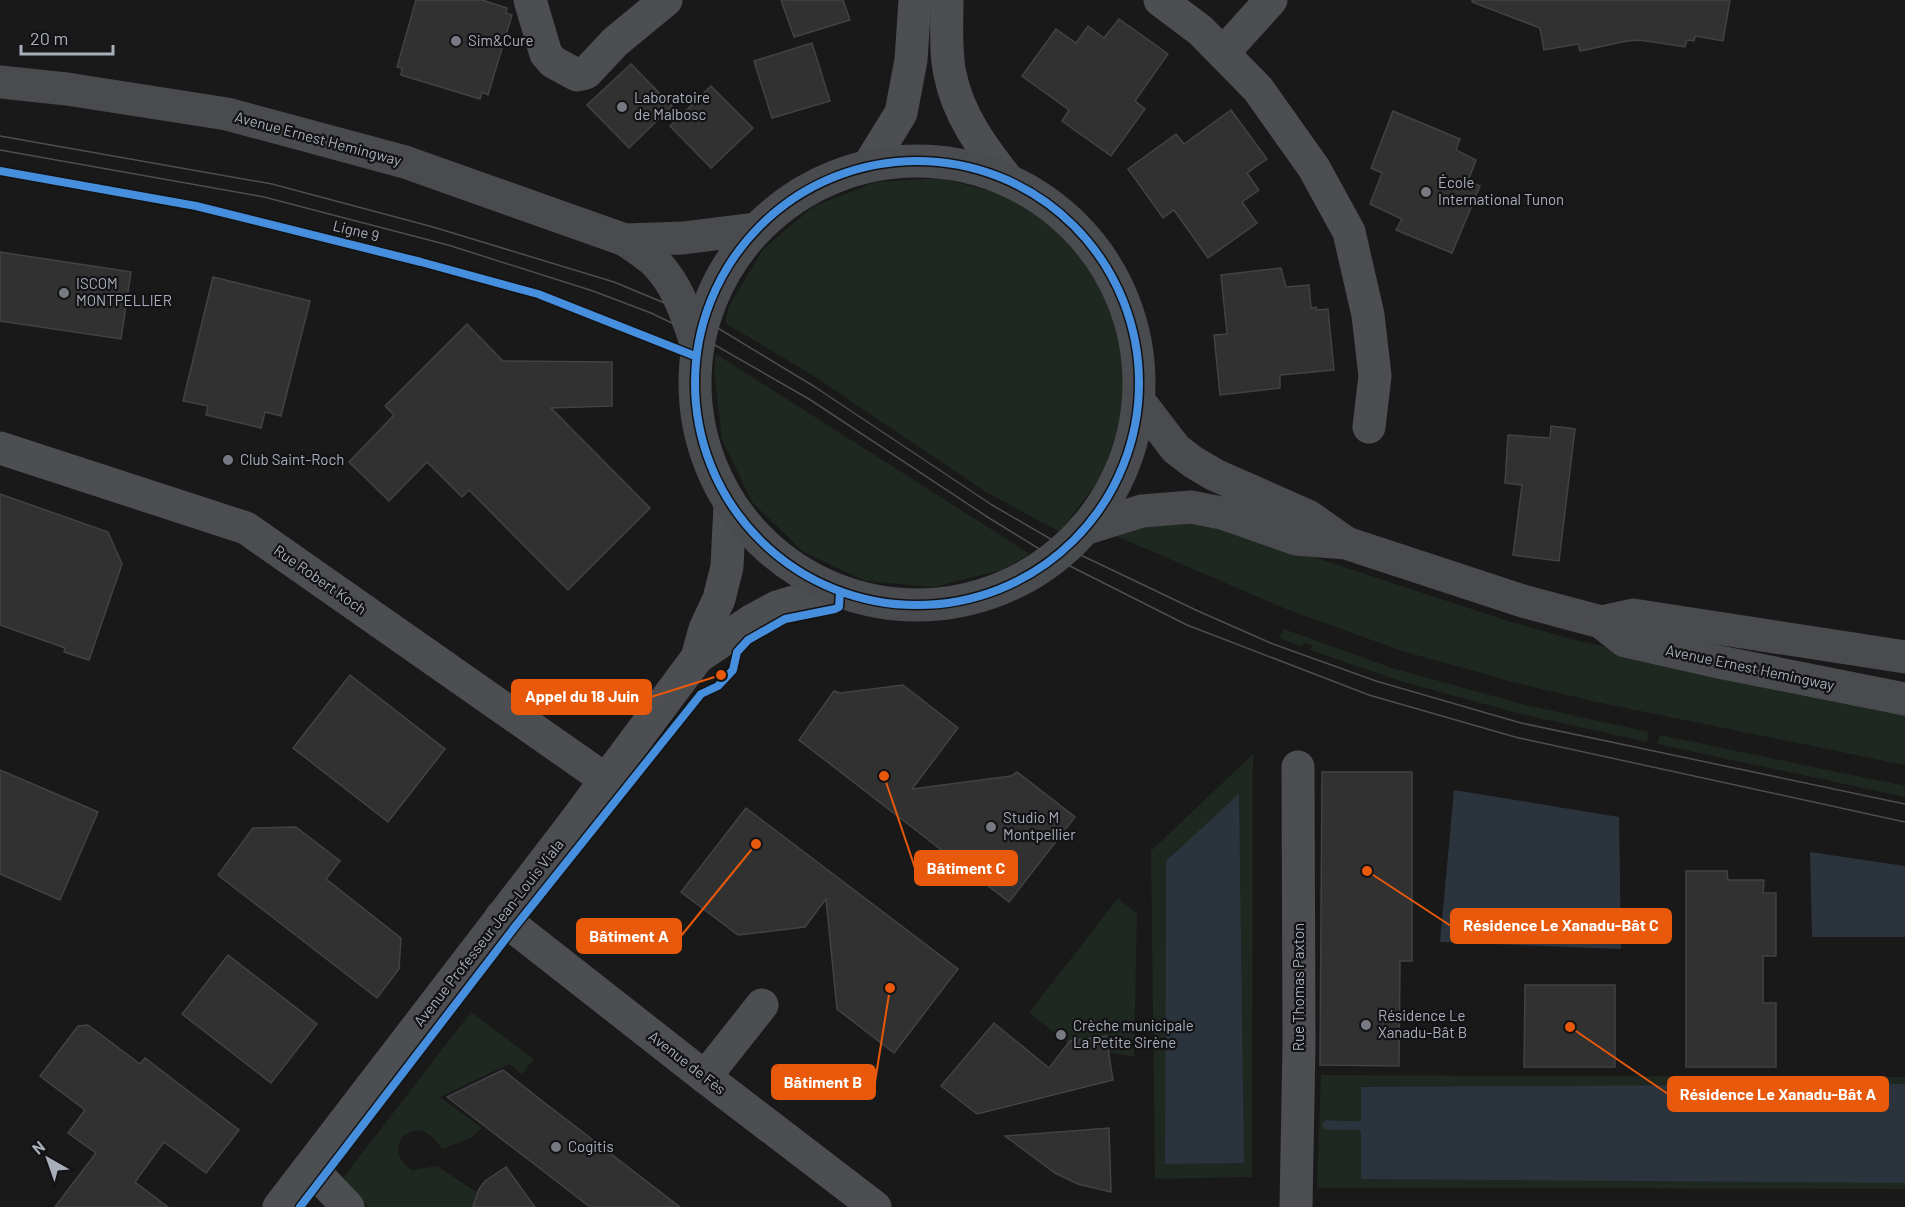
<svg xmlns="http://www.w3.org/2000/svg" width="1905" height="1207" font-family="Barlow,sans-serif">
<rect width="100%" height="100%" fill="#191919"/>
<g fill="#1e2720">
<path d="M941,178L1005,195L1060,232L1101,284L1122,347L1123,413L1102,476L1060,532L986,492L812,375L725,323L729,306L763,249L814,206L876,182Z"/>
<path d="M716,354L1030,554L1002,570L934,587L865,581L802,551L752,502L722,440L714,371Z"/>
<path d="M1173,519H1192L1274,544L1505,620L1579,641L1905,710V765L1596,702L1513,682L1402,651L1286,609L1116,536Z"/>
<path d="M1284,629L1392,668L1522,704L1649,732L1647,742L1521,714L1403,682L1310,650L1312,645L1304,643L1302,647L1279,638Z"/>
<path d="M1660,735L1905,786V797L1657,744Z"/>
<path d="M1253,754L1252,1177L1155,1179L1151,851Z"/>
<path d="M1118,898L1137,914L1134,1057L1108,1052L1106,1036L1071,1041L1069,1044L1029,1013Z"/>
<path d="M471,1012L534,1059L522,1074L509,1064L440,1097L482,1128L471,1138L442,1149C437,1142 432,1135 425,1132C404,1124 384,1152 412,1170L437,1166L478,1193L474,1202L480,1207H368L343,1178Z"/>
<path d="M1321,1075L1905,1077V1189L1317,1188Z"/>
</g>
<g fill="#2b333c">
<path d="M1454,790L1619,817L1621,949L1440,942Z"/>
<path d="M1239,794L1244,1163L1165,1164L1166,861Z"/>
<path d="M1810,852L1905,866V937H1812Z"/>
<path d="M1905,1084V1183L1361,1179V1087Z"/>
</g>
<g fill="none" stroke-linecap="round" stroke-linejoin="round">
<path stroke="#2b333c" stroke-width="9" d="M1327,1125L1373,1126"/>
</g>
<g fill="#313131" stroke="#414245" stroke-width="1.5">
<path d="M416,0H482L507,8L506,13L512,15L488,95L482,92L480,99L401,75L402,68L397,67Z"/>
<path d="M781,0H843L850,20L794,37Z"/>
<path d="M1472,0H1730L1723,41L1695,36L1694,41L1687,40L1685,47L1640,40L1627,41L1580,51L1578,44L1544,50L1540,28L1472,2Z"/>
<path d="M1119,19L1168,54L1135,101L1145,109L1111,156L1062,121L1069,110L1022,76L1056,29L1076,43L1088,26L1104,38Z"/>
<path d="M812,43L830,101L772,118L754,61Z"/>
<path d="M631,64L672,106L629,148L587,105Z"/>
<path d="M711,86L753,128L711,168L670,126Z"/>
<path d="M1231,110L1267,159L1247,173L1259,190L1242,202L1257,223L1208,258L1174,210L1163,218L1128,169L1176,134L1184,144Z"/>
<path d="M1393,111L1460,139L1456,150L1476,160L1468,181L1480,186L1452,253L1396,230L1402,219L1370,204L1382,173L1371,168Z"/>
<path d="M0,252L131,272L121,339L0,321Z"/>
<path d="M1281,268L1286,287L1309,285L1311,308L1316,307L1317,310L1328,309L1334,370L1280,375V388L1220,395L1214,335L1227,334L1221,275Z"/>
<path d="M213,277L310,301L281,416L265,412L261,428L206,415L208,406L183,401Z"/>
<path d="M467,324L503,361L612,362V406L551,408L650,508L568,590L469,490L462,497L427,462L389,501L349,462L394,415L385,406Z"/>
<path d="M1551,426L1575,429L1559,561L1513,555L1522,485L1505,483L1508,435L1550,438Z"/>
<path d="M0,494L108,532L122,564L89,660L64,652L65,648L0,625Z"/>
<path d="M350,675L445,749L388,822L293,748Z"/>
<path d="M903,685L958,728L912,789L1011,776L1017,772L1075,817L1009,902L799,740L834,691L840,693Z"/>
<path d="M0,770L98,812L60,900L0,874Z"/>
<path d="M1322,772H1412V961H1400L1399,1066L1320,1065Z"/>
<path d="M746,808L958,969L894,1053L837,1009L826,899L805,927L738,935L681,892Z"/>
<path d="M296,827L340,861L326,879L401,938L399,969L377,998L218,875L253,828Z"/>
<path d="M1686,871H1727L1728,880H1764L1763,893H1776V956H1763V1003H1776V1067H1686Z"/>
<path d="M228,955L317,1024L271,1083L182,1014Z"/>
<path d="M1525,985H1615V1067H1524Z"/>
<path d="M994,1023L1049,1068L1070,1041L1106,1036L1113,1080L977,1114L941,1086Z"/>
<path d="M88,1025L140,1064L145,1058L239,1130L206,1173L164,1142L135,1182L168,1207H55L96,1153L68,1133L85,1110L40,1076L78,1026Z"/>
<path d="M503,1070L541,1100L680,1207H590L447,1097Z"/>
<path d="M1109,1128L1111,1192L1078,1184L1055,1173L1005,1136Z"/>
<path d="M506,1167L535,1207H473L479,1189L485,1181Z"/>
</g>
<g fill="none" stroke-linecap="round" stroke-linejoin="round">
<g stroke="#4d4e52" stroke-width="33">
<path d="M530,0L546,54L553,62L577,75L586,73L615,42L666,0"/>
<path d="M947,0C947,24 945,51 950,74C958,115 982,147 1007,179"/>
<path d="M1160,0L1200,30L1258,89L1314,168L1349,232L1368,315L1375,376L1369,427"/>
<path d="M1223,53L1271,0"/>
<path d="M869,165L901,113L911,60L915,0"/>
<path d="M0,448L246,528L606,780"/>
<path d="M697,658L705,629L719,599L727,567L730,505"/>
<path d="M501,917L705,1077L875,1207"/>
<path d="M705,1077L762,1005"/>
<path d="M310,1167L348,1207"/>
<path d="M279,1207L570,828L697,658L751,621L777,607L800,600L840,592"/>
<path d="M1296,1207L1299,1044L1298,767"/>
</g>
<g stroke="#4a4b4e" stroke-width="33">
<path d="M0,82L67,89L227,114L405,162L625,240C635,247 646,254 655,262C678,285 687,316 697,346"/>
<circle cx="917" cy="383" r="222"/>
<path d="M625,240L683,238L755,229"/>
<path d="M1139,401L1176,449L1193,462L1215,475L1308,516L1345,542"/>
<path d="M1084,529L1142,511L1191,507L1222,513L1296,539L1346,543L1526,602L1601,622L1625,641L1714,661L1905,699"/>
<path d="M1601,622L1633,615L1905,657"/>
</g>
<g stroke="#4c4e51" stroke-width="1.5">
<path d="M0,136L272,184L433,227L614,282L703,319L815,387L992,505L1066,548L1198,611L1273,644L1376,681L1521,723L1905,804"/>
<path d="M0,150L264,197L448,245L593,291L651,313L699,336L809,399L989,518L1054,558L1187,625L1369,695L1515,737L1905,822"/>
</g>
<g stroke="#131315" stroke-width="11">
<g id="cycleway">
<circle cx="917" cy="383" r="222"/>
<path d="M0,171L196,206L421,262L538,294L695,356"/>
<path d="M300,1207L514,928L701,694L718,686L733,670L737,652L748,640L785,619L835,609L839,607L840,592"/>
</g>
</g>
<use href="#cycleway" stroke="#468fdf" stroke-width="8"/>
</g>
<g fill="#777a82" stroke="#131315" stroke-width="2">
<circle cx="456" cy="41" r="6"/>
<circle cx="622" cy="107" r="6"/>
<circle cx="1426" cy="192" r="6"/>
<circle cx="64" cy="293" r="6"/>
<circle cx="228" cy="460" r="6"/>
<circle cx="991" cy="827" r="6"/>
<circle cx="1366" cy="1025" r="6"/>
<circle cx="1061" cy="1035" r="6"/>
<circle cx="556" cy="1147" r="6"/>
</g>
<g text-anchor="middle" stroke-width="4.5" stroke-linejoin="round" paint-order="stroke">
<g font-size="15" fill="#a9aebb" stroke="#131315" text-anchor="start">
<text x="468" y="46">Sim&amp;Cure</text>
<text x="634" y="103">Laboratoire<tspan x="634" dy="17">de Malbosc</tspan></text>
<text x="1438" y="188">École<tspan x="1438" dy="17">International Tunon</tspan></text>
<text x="76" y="289">ISCOM<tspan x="76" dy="17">MONTPELLIER</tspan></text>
<text x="240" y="465">Club Saint-Roch</text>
<text x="1003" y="823">Studio M<tspan x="1003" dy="17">Montpellier</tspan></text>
<text x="1378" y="1021">Résidence Le<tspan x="1378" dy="17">Xanadu-Bât B</tspan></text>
<text x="1073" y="1031">Crèche municipale<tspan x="1073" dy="17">La Petite Sirène</tspan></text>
<text x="568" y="1152">Cogitis</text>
</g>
<g font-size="15" fill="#a9aebb" stroke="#131315">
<text transform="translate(318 139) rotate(15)" y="5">Avenue Ernest Hemingway</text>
<text transform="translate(356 231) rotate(14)" y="5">Ligne 9</text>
<text transform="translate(320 580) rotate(35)" y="5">Rue Robert Koch</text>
<text transform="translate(1750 668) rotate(12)" y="5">Avenue Ernest Hemingway</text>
<text transform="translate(489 933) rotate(-52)" y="5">Avenue Professeur Jean-Louis Viala</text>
<text transform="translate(1299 987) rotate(-90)" y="5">Rue Thomas Paxton</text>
<text transform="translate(687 1063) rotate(38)" y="5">Avenue de Fès</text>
</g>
</g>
<path fill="none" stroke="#e8590c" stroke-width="2" d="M721 675L651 697M884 776L915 868M1367 871L1451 926M756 844L681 936M890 988L875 1082M1570 1027L1668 1094"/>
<g fill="#e8590c" stroke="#131315" stroke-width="2">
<circle cx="721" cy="675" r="6"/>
<circle cx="884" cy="776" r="6"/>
<circle cx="1367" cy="871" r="6"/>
<circle cx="756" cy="844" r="6"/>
<circle cx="890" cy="988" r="6"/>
<circle cx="1570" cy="1027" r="6"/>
</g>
<g fill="#e8590c" stroke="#e8590c" stroke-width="2">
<rect x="512" y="680" width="139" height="34" rx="6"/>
<rect x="915" y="851" width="102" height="34" rx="6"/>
<rect x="1451" y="909" width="220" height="34" rx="6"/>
<rect x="577" y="919" width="104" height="34" rx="6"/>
<rect x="772" y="1065" width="103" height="34" rx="6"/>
<rect x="1668" y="1077" width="220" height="34" rx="6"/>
</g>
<g font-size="16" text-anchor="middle" font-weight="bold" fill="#fff">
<text x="582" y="702">Appel du 18 Juin</text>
<text x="966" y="874">Bâtiment C</text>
<text x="1561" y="931">Résidence Le Xanadu-Bât C</text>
<text x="629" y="942">Bâtiment A</text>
<text x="823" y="1088">Bâtiment B</text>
<text x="1778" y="1100">Résidence Le Xanadu-Bât A</text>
</g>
<g transform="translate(48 1159) rotate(320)" stroke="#131315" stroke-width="4.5" paint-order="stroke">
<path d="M0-4.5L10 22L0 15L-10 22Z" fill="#a9aebb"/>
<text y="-9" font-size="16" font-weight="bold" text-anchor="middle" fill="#a9aebb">N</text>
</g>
<path d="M21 45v9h92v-9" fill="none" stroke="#a9aebb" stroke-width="3"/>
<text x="30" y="45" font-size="18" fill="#a9aebb" stroke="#131315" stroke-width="4.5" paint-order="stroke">20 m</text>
</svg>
